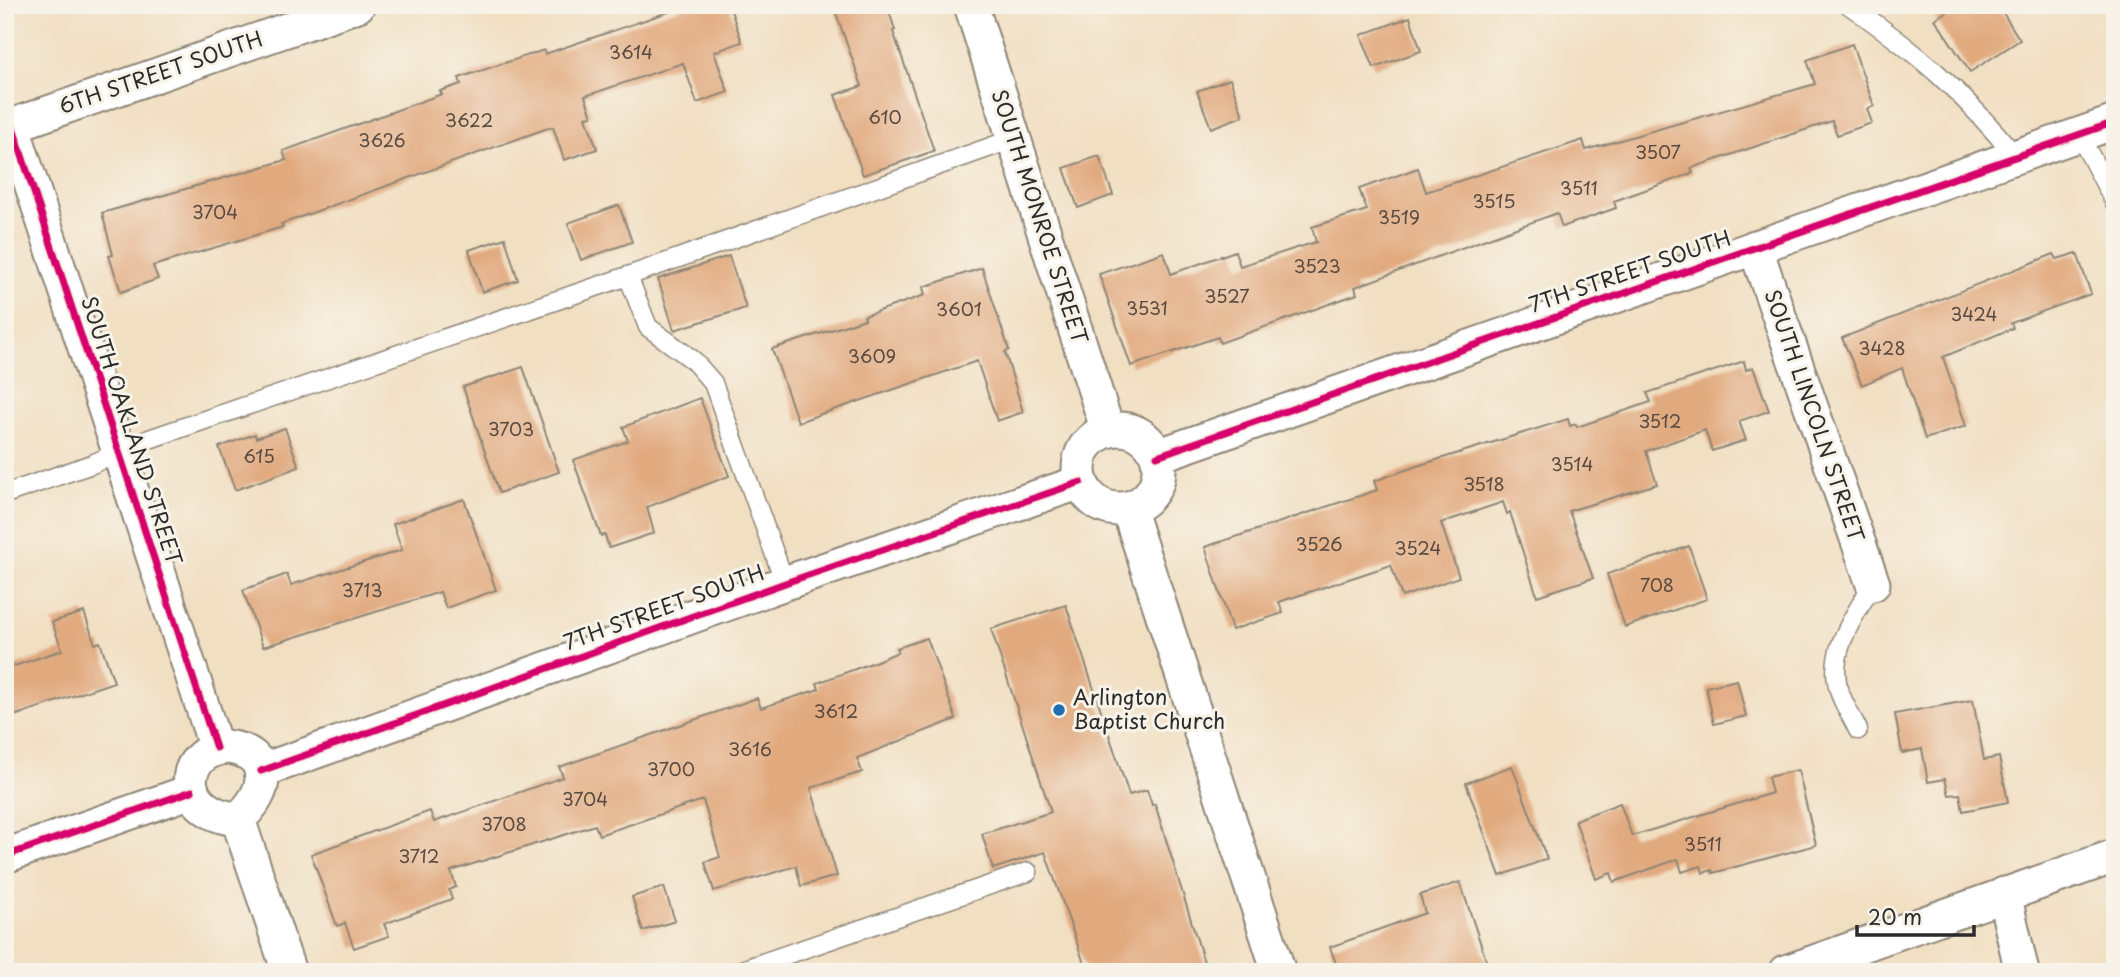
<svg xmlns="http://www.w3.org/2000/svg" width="2120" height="977" font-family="'Playpen Sans',sans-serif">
<rect width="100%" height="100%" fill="#f7f3e8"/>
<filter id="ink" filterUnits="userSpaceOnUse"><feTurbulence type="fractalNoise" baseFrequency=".0143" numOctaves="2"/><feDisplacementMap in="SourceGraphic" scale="14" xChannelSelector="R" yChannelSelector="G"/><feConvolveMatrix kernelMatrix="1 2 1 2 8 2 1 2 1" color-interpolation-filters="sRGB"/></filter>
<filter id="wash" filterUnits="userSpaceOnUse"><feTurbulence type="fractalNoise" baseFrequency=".00686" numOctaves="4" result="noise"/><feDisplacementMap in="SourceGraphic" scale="28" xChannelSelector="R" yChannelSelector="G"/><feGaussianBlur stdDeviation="1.57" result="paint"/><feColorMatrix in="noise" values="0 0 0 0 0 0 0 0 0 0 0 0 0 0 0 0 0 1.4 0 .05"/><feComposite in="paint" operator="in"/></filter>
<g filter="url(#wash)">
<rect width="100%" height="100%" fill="#f1dfc2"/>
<g id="blocks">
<g fill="#e1a97e">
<path d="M689,5H729L742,42L714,52L728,92L697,103L683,63L585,96L592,116L586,117L597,149L564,160L553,127L548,128L281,224L283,227L153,266L158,279L121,292L109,256L113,255L102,213L286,160L283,151L442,94L440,91L461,84L459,78L544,50L545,54Z"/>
<path d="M833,5H887L895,30L893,31L934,151L863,175L835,95L862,86Z"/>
<path d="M1957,5H1998L2020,40L1970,72L1935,19Z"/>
<path d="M1410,17L1421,51L1374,68L1361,35Z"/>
<path d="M1852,44L1874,106L1867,109L1872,123L1837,135L1832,121L1691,168L1693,173L1614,201L1616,208L1562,227L1557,213L1355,287L1357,294L1220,343L1218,337L1131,366L1099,274L1164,252L1171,274L1235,251L1240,266L1316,242L1312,227L1367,210L1359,189L1418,168L1426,192L1583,140L1586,150L1815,84L1807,60Z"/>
<path d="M1230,79L1243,116L1211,128L1197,91Z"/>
<path d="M1099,156L1113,195L1078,208L1064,168Z"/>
<path d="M619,205L632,242L581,260L568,223Z"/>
<path d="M505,238L518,280L482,292L469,250Z"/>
<path d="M2077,253L2091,294L2011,323L2013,328L1943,357L1966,426L1925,439L1902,368L1862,385L1842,338L2054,254L2057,259Z"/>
<path d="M729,256L746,308L674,330L658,279Z"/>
<path d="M982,268L1009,350L1005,352L1023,412L997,421L977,361L798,422L772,349L865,319L864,316L925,295L923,287Z"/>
<path d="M1744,361L1746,370L1753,367L1769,411L1739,421L1746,440L1712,451L1705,430L1646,451L1657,484L1569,511L1593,578L1537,596L1510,512L1507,514L1503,502L1441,523L1459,577L1402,597L1391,565L1279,602L1283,613L1232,630L1205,547L1377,490L1374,481L1417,466L1568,419L1570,426L1576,424L1577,427L1651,402L1647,393Z"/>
<path d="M523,367L559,472L499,493L463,387Z"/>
<path d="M700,398L729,476L647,507L654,533L609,548L605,535L601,536L573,460L628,441L623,427Z"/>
<path d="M285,428L299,467L235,490L219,447L255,434L256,438Z"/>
<path d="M464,499L496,590L446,608L440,592L263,647L243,590L287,574L291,585L402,550L393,524Z"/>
<path d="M1689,546L1707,599L1625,627L1607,574Z"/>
<path d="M1066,605L1129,795L1147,790L1152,805L1155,804L1207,972H1087L1045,852L993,869L982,834L1051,812L991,629Z"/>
<path d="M84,612L95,644L100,642L114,682L5,719V669L62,650L52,622Z"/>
<path d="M927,638L956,719L857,758L862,772L811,788L837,876L801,886L796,866L714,891L705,862L720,857L703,800L599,835L595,825L451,871L456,887L449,890L452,899L384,924L389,936L354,948L345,923L337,926L311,854L430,811L434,822L563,777L559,767L757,698L761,708L819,689L817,683L877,661L898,652L897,648Z"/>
<path d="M1737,680L1746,716L1714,724L1706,687Z"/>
<path d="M1973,700L1984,760L1999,757L2008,802L1963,811L1960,794L1949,795L1945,779L1928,782L1922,749L1902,753L1895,714Z"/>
<path d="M1512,766L1547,859L1500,876L1466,783Z"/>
<path d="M1798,770L1816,845L1713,873L1712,870L1703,873L1701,866L1682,872L1678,859L1614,882L1611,873L1596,879L1575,820L1620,803L1632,836L1772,793L1768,777Z"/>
<path d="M1460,882L1490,972H1339L1330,947L1425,913L1420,895Z"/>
<path d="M664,887L675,921L643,931L632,897Z"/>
</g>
</g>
</g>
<g filter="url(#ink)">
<use href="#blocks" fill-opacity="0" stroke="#8e8576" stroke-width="2"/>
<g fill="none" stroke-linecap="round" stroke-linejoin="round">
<g stroke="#8e8576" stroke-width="21">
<g id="service">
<path d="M1849,5C1918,53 1962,91 2015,156"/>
<path d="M2079,134L2115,203"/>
<path d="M628,276L648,327L693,360L713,383L785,583"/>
<path d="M5,494L92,464L149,439L628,276L1013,139"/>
<path d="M1858,730C1852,717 1843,704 1839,690C1827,652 1855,615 1873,584"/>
<path d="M736,972L1028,872"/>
</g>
</g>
<g stroke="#8e8576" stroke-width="37">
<g id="minor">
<path d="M971,5L1107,428"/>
<path d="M12,125L216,748"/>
<path d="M5,128L358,5"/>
<path d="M1755,247L1873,584"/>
<circle cx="1119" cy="469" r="40"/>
<path d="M1157,456L2115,122"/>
<path d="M1128,508L1279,972"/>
<path d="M227,747C275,753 269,793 238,819C177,814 176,752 227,747Z"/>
<path d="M261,771L785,583L1081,482"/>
<path d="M238,819L289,972"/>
<path d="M5,856L192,791"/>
<path d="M2004,894L2022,972"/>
<path d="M1786,972L2115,856"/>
</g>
</g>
<use href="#service" stroke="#fff" stroke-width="18"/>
<use href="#minor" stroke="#fff" stroke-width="33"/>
<g stroke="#f7f3e8" stroke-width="11">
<g id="cycleway">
<path d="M12,125L216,748"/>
<path d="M1157,456L2115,122"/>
<path d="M261,771L785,583L1081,482"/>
<path d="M5,856L192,791"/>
</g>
</g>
<use href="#cycleway" stroke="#d6006c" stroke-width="7"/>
</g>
</g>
<circle fill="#1f6fb2" stroke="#f7f3e8" stroke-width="2.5" cx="1059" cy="710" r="7"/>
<g text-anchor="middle" stroke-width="6" stroke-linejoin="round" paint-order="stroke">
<g font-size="18" fill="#584a40">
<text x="631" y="59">3614</text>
<text x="885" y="124">610</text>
<text x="469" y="127">3622</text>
<text x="382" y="147">3626</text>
<text x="1658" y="159">3507</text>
<text x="1579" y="195">3511</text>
<text x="1494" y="208">3515</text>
<text x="215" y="219">3704</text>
<text x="1399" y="224">3519</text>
<text x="1317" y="273">3523</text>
<text x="1227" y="303">3527</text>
<text x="1147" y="315">3531</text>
<text x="959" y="316">3601</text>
<text x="1974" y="321">3424</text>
<text x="1882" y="355">3428</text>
<text x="872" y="363">3609</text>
<text x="1660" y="428">3512</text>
<text x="511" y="436">3703</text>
<text x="259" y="463">615</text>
<text x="1572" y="471">3514</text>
<text x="1484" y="491">3518</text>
<text x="1319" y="551">3526</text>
<text x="1418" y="555">3524</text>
<text x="1657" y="592">708</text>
<text x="362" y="597">3713</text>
<text x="836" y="718">3612</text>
<text x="750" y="756">3616</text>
<text x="671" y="776">3700</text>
<text x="585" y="806">3704</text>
<text x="504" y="831">3708</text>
<text x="1703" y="851">3511</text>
<text x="419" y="863">3712</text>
</g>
<g font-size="21" fill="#2b2b2b" stroke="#f7f3e8">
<text transform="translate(161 73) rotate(-19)" y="7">6TH STREET SOUTH</text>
<text transform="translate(1039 217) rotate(72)" y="7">SOUTH MONROE STREET</text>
<text transform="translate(1630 272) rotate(-19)" y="7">7TH STREET SOUTH</text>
<text transform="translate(1814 416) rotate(71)" y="7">SOUTH LINCOLN STREET</text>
<text transform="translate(131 431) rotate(72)" y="7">SOUTH OAKLAND STREET</text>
<text transform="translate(664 608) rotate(-20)" y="7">7TH STREET SOUTH</text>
</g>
<g font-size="21" fill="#2b2b2b" stroke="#f7f3e8" text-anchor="start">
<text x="1073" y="705">Arlington<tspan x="1073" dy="24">Baptist Church</tspan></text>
</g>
</g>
<rect width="2120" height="977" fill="none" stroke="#f7f3e8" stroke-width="28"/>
<path d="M1857 925v10h117v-10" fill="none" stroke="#2b2b2b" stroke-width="3.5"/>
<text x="1868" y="925" font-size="21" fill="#2b2b2b" stroke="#f7f3e8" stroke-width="5" paint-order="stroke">20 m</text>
</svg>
